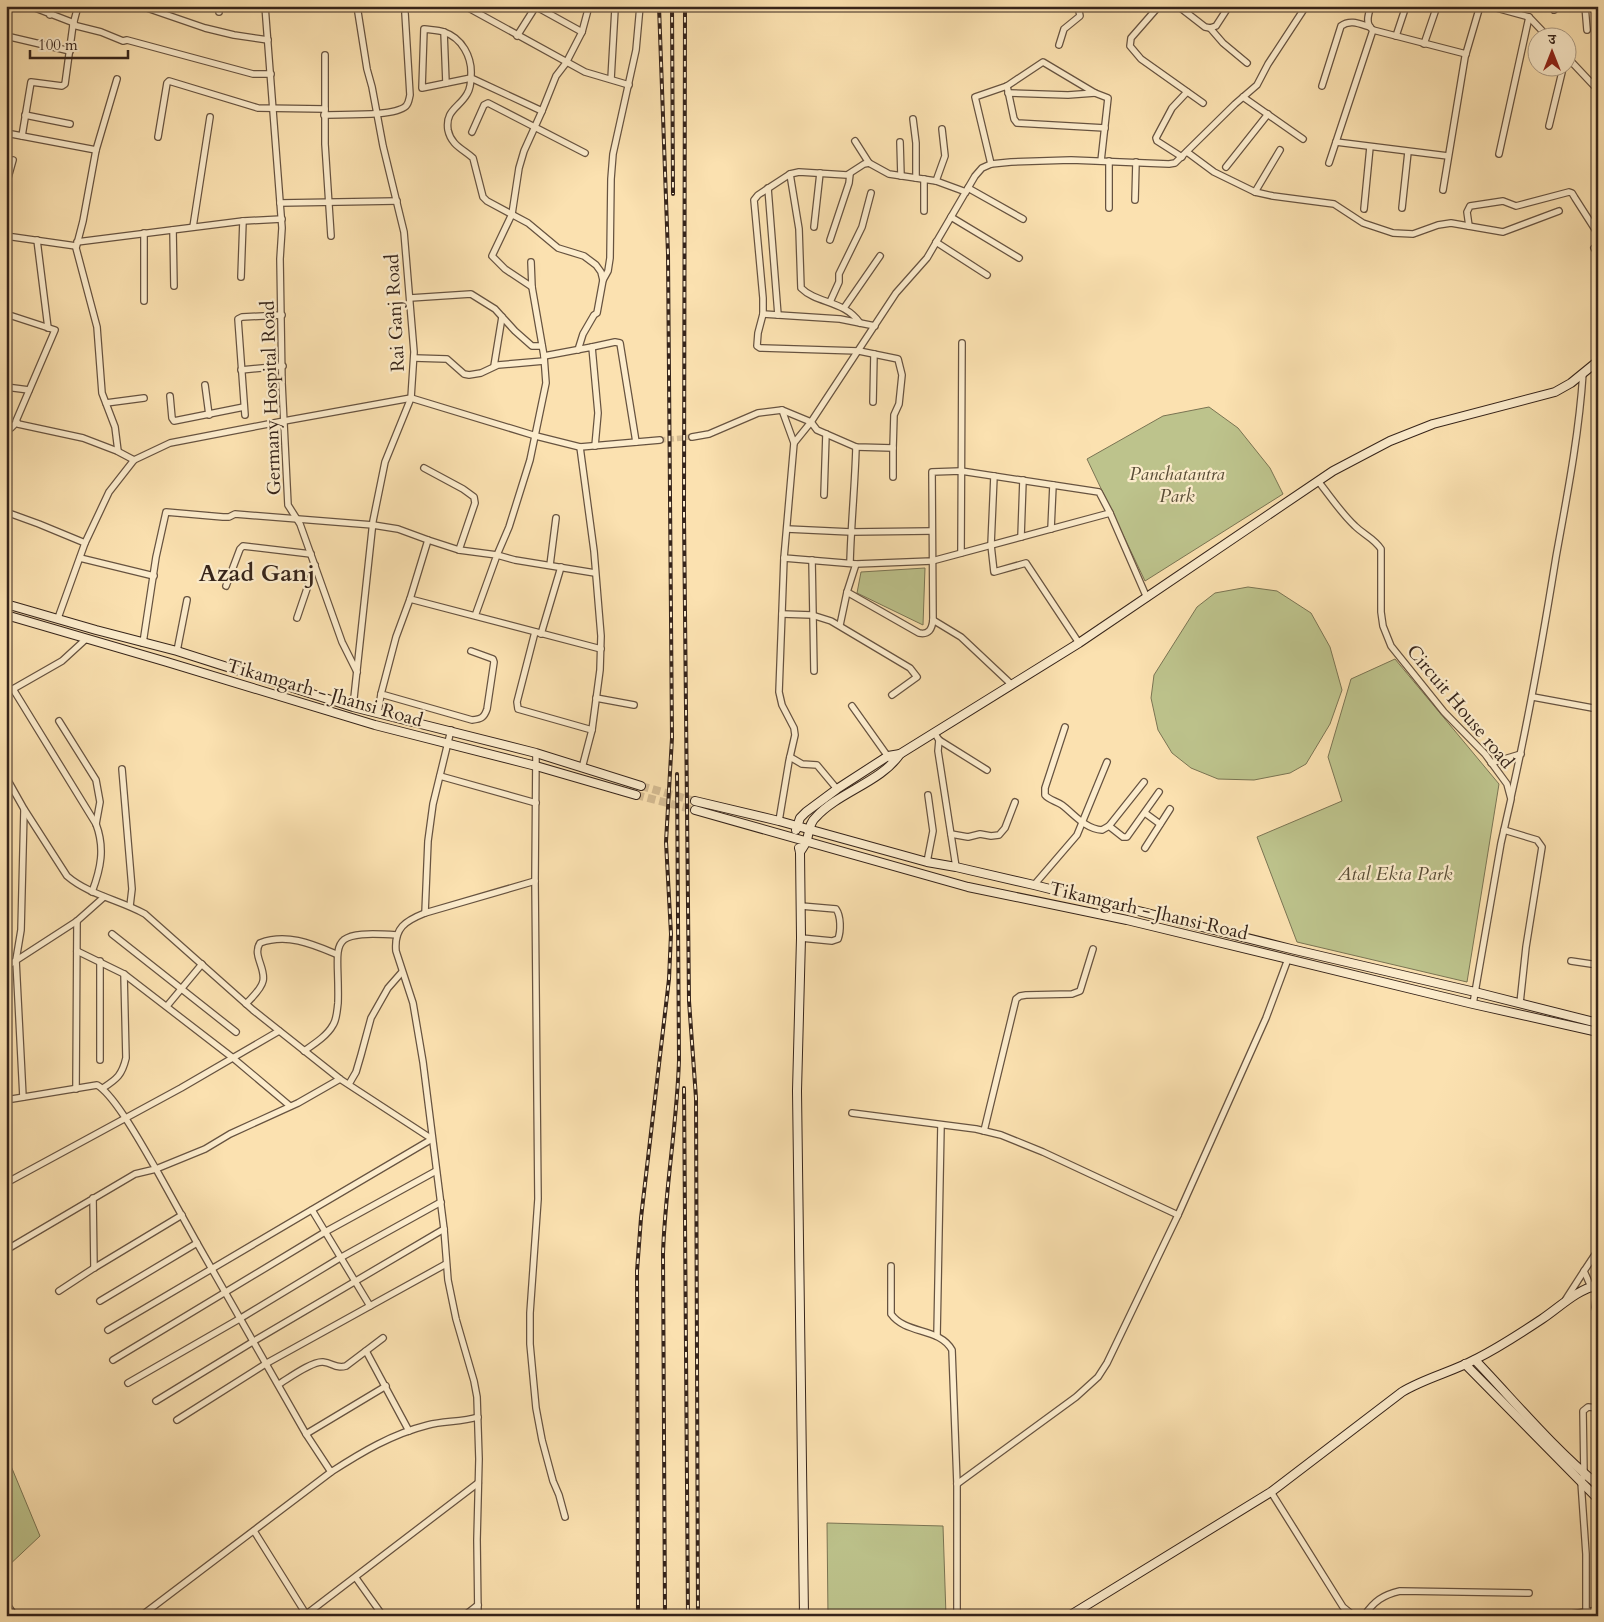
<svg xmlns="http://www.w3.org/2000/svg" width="1604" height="1622" font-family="Cardo,'Noto Serif Devanagari',serif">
<rect width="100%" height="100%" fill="#fbe1b0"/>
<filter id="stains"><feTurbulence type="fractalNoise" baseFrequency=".004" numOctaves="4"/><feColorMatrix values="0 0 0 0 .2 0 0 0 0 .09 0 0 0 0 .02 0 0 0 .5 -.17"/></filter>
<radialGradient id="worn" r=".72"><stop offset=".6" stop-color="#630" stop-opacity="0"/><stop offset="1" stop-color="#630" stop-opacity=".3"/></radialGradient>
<g fill="#bdc38c" stroke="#7a7453">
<path d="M1209,407L1238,428L1270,468L1283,494L1145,581L1087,459L1163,416Z"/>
<path d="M925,568L923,625L857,593L861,572Z"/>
<path d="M1248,587L1277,591L1311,613L1330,647L1342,690L1330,724L1306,764L1290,773L1254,780L1218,779L1191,768L1172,753L1158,730L1151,698L1154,675L1197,607L1215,593Z"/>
<path d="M1395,659L1499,784L1467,982L1297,942L1257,837L1342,801L1328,757L1351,679Z"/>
<path d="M6,1454L40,1536L6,1568Z"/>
<path d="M827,1523L943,1526L946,1616H828Z"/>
</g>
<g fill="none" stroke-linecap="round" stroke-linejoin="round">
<path stroke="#d4bb92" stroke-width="5.5" stroke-dasharray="5.5 3" stroke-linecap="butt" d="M660,440L692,437"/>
<g stroke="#d4bb92" stroke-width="8" stroke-dasharray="8 4" stroke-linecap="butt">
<path d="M641,786L695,801"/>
<path d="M636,795L695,810"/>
</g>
<g stroke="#675340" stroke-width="8">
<g id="street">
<path d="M30,6L74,23"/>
<path d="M141,6L205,28L234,35L268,40"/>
<path d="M265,6L282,228L280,259L282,383L288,505L300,524L342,642L357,672"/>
<path d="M465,6L585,72L629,85"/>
<path d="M535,6L582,32"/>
<path d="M589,6L582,32L566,63L556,76L542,111L524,151L519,168L512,214L492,256L505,269L532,287L544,356L546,383L530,460L509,527L497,555L515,560L595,573"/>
<path d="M604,6L614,8L615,9L611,79"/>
<path d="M1159,6L1131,38L1130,46L1141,59L1203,103"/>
<path d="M1178,6L1205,27L1210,28L1216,26L1229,6"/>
<path d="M1371,6C1368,15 1365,24 1373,30L1466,54"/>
<path d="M1489,6L1529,17L1549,38"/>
<path d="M1553,6L1554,10"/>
<path d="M1585,6L1587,30"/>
<path d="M219,12V6"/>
<path d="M50,15L53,6"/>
<path d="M73,25L101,32L123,41L127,40L253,74H271"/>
<path d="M1210,28L1223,43L1247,63"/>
<path d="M444,32L446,83"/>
<path d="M6,36L70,51"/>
<path d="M517,36L536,6"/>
<path d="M1396,36L1406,6"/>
<path d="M1424,44L1437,6"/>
<path d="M1059,45L1064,29L1080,16L1078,6"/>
<path d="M325,55V144L331,236"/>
<path d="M1566,56L1598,90"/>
<path d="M117,79L96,150L83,221L76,248L97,327L102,393L115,427L118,451"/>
<path d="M1007,86L1014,119L1017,123L1105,128"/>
<path d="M1322,86L1341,26C1350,19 1360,24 1370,27"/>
<path d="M1008,93L1068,95L1095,93"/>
<path d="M1243,97L1303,139"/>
<path d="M542,111L471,78L422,88L424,29C431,30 438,30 444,32C462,38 472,57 471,75C471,81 471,88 467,94C459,108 445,110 448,130C451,145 463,149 473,158L483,197L487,201L528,223L558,248L584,256L596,265L601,272L603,280L597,313L594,315L583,334L578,350"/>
<path d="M25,115L70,124"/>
<path d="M324,115C342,114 394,117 406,106C409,103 409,99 410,95L405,13"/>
<path d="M913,119L916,143V178"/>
<path d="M1549,126L1563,68"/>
<path d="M472,132L484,105L488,103L585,153"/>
<path d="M6,133L96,150"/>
<path d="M22,136L31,82L62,86L65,84L73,25L78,6"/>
<path d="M158,137L167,83L169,81L258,108L325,109"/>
<path d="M855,141L869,163"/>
<path d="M900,142L901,176"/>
<path d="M1336,142L1448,156"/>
<path d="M1187,152L1214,172L1255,192L1273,196L1334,204L1363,223L1393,233L1413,234L1438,225L1451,223L1503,232L1559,211"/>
<path d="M1499,154L1529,17"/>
<path d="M1182,157L1157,141L1156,138L1172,108L1187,92"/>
<path d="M1109,161V208"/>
<path d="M1329,163L1373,30"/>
<path d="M991,164L975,97L1007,86L1043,62L1095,93L1108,98L1101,161"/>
<path d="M1226,167L1268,114"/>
<path d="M790,174L799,229L801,288C817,304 844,300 860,323"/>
<path d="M924,179V211"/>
<path d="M936,181L945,156L942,129"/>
<path d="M6,185L13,160"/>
<path d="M768,188L778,315"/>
<path d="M968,188L1023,219"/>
<path d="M1443,190L1465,57L1480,6"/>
<path d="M1255,192L1280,150"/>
<path d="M1135,200L1136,162"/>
<path d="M280,203L397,201"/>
<path d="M1402,208L1408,152"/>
<path d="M1364,209L1370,147"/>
<path d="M951,217L1019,258"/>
<path d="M1469,226L1467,212L1470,206L1503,201L1516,206L1569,192L1572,193L1575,198L1598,234"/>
<path d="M193,227L210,117"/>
<path d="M814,227L820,173"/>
<path d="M173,230L174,286"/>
<path d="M144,233V301"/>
<path d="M6,236L76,246"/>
<path d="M37,240L48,328"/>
<path d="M830,240L849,183L850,174"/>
<path d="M77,242L243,221L282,219"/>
<path d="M936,242L987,275"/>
<path d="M1598,246L1594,248L1598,254"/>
<path d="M531,262L532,287"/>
<path d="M241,277L243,221"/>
<path d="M603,280L608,271L610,258L611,179L613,154L636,50L640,6"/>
<path d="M410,298L471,294L495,309L515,331L532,346H542"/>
<path d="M830,302L839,282V274L862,227L871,193"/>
<path d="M844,308L880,256"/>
<path d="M6,314L55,330L16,421L18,424L83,438L117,451L134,460"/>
<path d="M763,314L840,319L875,326"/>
<path d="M592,347L615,342L620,343L636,442"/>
<path d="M544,356L592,347L598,413L595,446"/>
<path d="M414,358L447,359L464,374L469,375L481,373L498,365L544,361"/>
<path d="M494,366L502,317"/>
<path d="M241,370L283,366"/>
<path d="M205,385L209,415"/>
<path d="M6,387L29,390"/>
<path d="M170,396L172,418L174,421L244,407"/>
<path d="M873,402L874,354"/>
<path d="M106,403L144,398"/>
<path d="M782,410L794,443"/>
<path d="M245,415L238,319L242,317L282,315"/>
<path d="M6,428H11L17,422"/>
<path d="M692,437L709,434L758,413L782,410L811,422L817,430L856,447L893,448L894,415L899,404L902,375L898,359L859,351L760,348L757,346L758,333L763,314V298L754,200L758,195L790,174L799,172L847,175L864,164L869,163L889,174L936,181L966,192"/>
<path d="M580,447L594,551L601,636L600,670L592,730L582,768"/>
<path d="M893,448V477"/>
<path d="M424,468L463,489L474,497L475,503L459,550"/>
<path d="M994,476L991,545L994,572L1026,563L1079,643"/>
<path d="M1318,481C1330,496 1341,513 1355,526C1363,534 1375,539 1381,549V612L1383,626L1391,646L1444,712L1485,754L1507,784L1511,799L1501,843L1473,1004"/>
<path d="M824,495L826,434"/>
<path d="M6,512L39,524L85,543"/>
<path d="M787,529L851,532L932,531"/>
<path d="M1051,529L1053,485"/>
<path d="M1021,537L1023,480"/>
<path d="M961,553L962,343"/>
<path d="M80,558L154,576"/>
<path d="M812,560L814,671"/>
<path d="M850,563C851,524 855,486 856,447"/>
<path d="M856,564L847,592L919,633C929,635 932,629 933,620L932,472L961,471L1099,492L1110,513"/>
<path d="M550,565L556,518"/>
<path d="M226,586L240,549L243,546L311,554"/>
<path d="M1147,598L1110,513L932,561L856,564L784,558L794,443L811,422L896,293L927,258L975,176L982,168L991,164L1011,162L1071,160L1169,164L1175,163L1235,104L1257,85L1268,64L1306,6"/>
<path d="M410,599L396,637L381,694L472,720C481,719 484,718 487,709L494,662L493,659L471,651"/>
<path d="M782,614L812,615L831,621L910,668L917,677L892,695"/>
<path d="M475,616L497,555L459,550L428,540L410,599L601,649"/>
<path d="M58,618L85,543L109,492L134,460L170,443L284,421L411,398L536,436L580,447L660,440"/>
<path d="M297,618L315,565"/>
<path d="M933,620L961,637L1011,684"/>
<path d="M840,625L847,592"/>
<path d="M535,632L517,702L518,709L592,730"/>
<path d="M541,634L561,567"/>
<path d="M143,643L156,557L166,512L223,517H229L235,514L373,525L398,529L428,540"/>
<path d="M177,651L187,600"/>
<path d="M13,689L96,824C105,848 101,868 92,892"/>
<path d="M6,693L62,661L86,639"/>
<path d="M1533,697L1598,709"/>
<path d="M596,698L634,705"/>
<path d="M852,706L889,758"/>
<path d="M353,707L373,521L385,462L411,398L414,352L404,232L383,146L372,87L367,69L357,6"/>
<path d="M378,713L381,694"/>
<path d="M59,721L96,780L100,802L96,824"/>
<path d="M1065,727L1045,788V795C1049,800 1056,801 1062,805C1074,814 1085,829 1102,830L1109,826L1144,782"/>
<path d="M451,730L433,804L428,841L425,913L535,881"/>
<path d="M937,737L939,740L987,770"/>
<path d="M939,740L938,751L956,867"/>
<path d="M536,753L535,881L538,1199L530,1313V1344L536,1408L542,1440L553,1481L559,1495L565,1517"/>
<path d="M790,757L802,764L817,765L837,789"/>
<path d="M1491,763L1521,754"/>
<path d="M122,769L132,889L130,906"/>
<path d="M440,776L536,803"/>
<path d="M6,777L24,809L67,876C89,895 120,900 145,914L253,1010L340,1079L432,1139L108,1330"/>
<path d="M1511,797C1529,717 1543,638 1556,557C1567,496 1579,435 1583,373"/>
<path d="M1145,813L1160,824"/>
<path d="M779,821L789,761L795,735L794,728L782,705L779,692L784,558"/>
<path d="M1109,826L1123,837H1127L1159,792"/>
<path d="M1504,830L1537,840L1542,847L1526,947L1520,1003"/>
<path d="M951,834L968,837L980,834L991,836L999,835L1005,828L1015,802"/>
<path d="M1145,848L1170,809"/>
<path d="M927,862L933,831L928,795"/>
<path d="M1034,885L1077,835L1107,762"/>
<path d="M425,913C405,921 394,928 396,951L413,1003L423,1062L444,1229L448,1280L456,1319L474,1381L477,1397L479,1459L477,1540L478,1616"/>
<path d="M112,934L236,1032"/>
<path d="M801,938L832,941L838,939C841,931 841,916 836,909L801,906"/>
<path d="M77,951L124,974L233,1058L290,1106"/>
<path d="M100,961V1060"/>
<path d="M1571,961L1598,965"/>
<path d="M6,967L77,921L104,897"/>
<path d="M246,1004C252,997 261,990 263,981C266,968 252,955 260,943C287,933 312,944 336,954"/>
<path d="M167,1006L202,964"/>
<path d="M304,1051C314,1044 327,1036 333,1025C337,1019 337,1010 338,1003C340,943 322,930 397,935"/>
<path d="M340,1079L298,1103L230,1134L205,1149L156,1169L197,1243L306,1434L331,1472C362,1452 392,1434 428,1425C444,1421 462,1422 478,1417"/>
<path d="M349,1084L356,1072L361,1055L371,1018L388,988L402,972"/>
<path d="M103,1088C117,1079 122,1075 126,1058L124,974"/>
<path d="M76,1089L77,921"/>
<path d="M23,1097L16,960L21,930L24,810"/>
<path d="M6,1100L97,1085C115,1095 144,1149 156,1169L135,1174L6,1250"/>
<path d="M852,1113L976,1129L1001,1135L1043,1152L1178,1215"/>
<path d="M984,1131L1016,999L1020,996L1026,995L1072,994L1080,991L1093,949"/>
<path d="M6,1183L181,1088L279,1031"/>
<path d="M93,1198L94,1268"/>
<path d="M312,1210L370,1306L446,1264"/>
<path d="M1598,1250L1584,1271L1591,1287L1598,1293"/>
<path d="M891,1266V1314C906,1335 939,1327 952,1350L957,1484V1616"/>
<path d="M59,1291L94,1268L182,1215"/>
<path d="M1597,1292L1595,1307L1598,1318"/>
<path d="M1566,1299L1584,1271"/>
<path d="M100,1301L197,1243"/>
<path d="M937,1336L941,1125"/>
<path d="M366,1351L409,1431"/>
<path d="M113,1360L325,1232L436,1171"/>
<path d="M128,1383L241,1318L340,1258L441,1202"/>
<path d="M279,1384C289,1378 312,1361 323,1362C333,1363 336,1369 346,1366L383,1338"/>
<path d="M156,1401L254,1341L444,1229"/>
<path d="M177,1420L267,1363L370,1306"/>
<path d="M306,1434L386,1386"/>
<path d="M957,1484L1076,1397L1098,1377L1107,1363L1178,1215L1266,1018L1288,959"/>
<path d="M1271,1492L1343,1607L1354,1616"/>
<path d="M254,1531L306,1614"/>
<path d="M356,1578L383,1616"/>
<path d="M6,1603L15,1616"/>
<path d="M141,1616L331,1472"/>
<path d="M304,1616L478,1483"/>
<path d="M464,1616L478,1605"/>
<path d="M1364,1616C1374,1601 1383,1595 1400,1591L1529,1593"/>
<path d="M1559,1616L1598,1610"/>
<path d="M1586,1616V1554L1581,1482L1584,1474L1583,1411L1588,1407L1598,1408"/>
</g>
</g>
<g stroke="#36241a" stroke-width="10">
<g id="secondary">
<path d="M6,604L96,630L177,651L353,707L536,753L641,786"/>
<path d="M6,615L167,662L375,725L536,766L636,795"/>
<path d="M695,801L779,821L927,862L956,867L1034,885L1291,949L1475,992L1598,1023"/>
<path d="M695,810L968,887L1127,920L1473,1004L1598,1032"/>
<path d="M796,830L800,818L806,812L837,789L888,756L900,754"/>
<path d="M799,848L800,852L801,938L797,1091L804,1616"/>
<path d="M800,852C802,849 805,845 806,842C810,833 808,824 816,817C839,792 881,782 900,754L1079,643L1333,471L1390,441L1433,424L1555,392L1571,383L1598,361"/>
<path d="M1475,1360C1515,1402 1553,1448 1598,1485"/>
<path d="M1465,1364L1598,1499"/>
<path d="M1069,1616L1271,1492L1402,1392C1425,1378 1452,1372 1476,1359C1498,1348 1521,1333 1542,1319C1560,1307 1576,1290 1598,1285"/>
</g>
</g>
<use href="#street" stroke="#fceccc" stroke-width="5.5"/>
<use href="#secondary" stroke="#fceccc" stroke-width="8"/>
<g stroke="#36241a" stroke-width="4">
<g id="rail">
<path d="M672,6L673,194"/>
<path d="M685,6L684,515L689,1001L696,1098L698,1616"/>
<path d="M684,1088L688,1616"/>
<path d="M638,1616L637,1271L641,1218L669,979L671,934L666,842L672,738L668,254L659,6"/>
<path d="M665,1616L663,1254C665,1189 677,1125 679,1060L677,774"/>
</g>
</g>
<use href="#rail" stroke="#fceccc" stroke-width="2" stroke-dasharray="5.5" stroke-linecap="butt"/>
</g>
<g text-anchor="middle" stroke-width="4.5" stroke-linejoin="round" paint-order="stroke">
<g font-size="19" fill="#36241a" stroke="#fceccc">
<text transform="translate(394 313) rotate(-93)" y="7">Rai Ganj Road</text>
<text transform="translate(270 398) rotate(-92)" y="7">Germany Hospital Road</text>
<text transform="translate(325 692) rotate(16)" y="7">Tikamgarh - Jhansi Road</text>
<text transform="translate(1461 706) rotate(50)" y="7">Circuit House road</text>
<text transform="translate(1149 910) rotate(13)" y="7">Tikamgarh - Jhansi Road</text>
</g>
<g font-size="19" font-style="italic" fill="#584c36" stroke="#fceccc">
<text x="1177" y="480">Panchatantra<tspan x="1177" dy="22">Park</tspan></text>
<text x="1395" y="880">Atal Ekta Park</text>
</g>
<g font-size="24" font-weight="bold" fill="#36241a" stroke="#fceccc">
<text x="257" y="581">Azad Ganj</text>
</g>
</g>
<rect width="1604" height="1622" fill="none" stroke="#fbe1b0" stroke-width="25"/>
<rect x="8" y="8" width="1589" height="1607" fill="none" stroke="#36241a" stroke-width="2.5"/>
<rect x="12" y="12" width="1579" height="1597" fill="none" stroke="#36241a"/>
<g transform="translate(1552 52)"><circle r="24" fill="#fceccc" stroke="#ad9c85"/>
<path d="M0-4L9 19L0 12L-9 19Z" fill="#8f2418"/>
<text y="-8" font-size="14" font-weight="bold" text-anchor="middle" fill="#36241a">उ</text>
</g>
<path d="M30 50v8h98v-8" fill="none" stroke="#36241a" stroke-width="2.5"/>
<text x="38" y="50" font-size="15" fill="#36241a" stroke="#fceccc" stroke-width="4" paint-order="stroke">100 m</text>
<rect width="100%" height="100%" filter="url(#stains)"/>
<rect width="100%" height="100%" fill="url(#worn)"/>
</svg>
